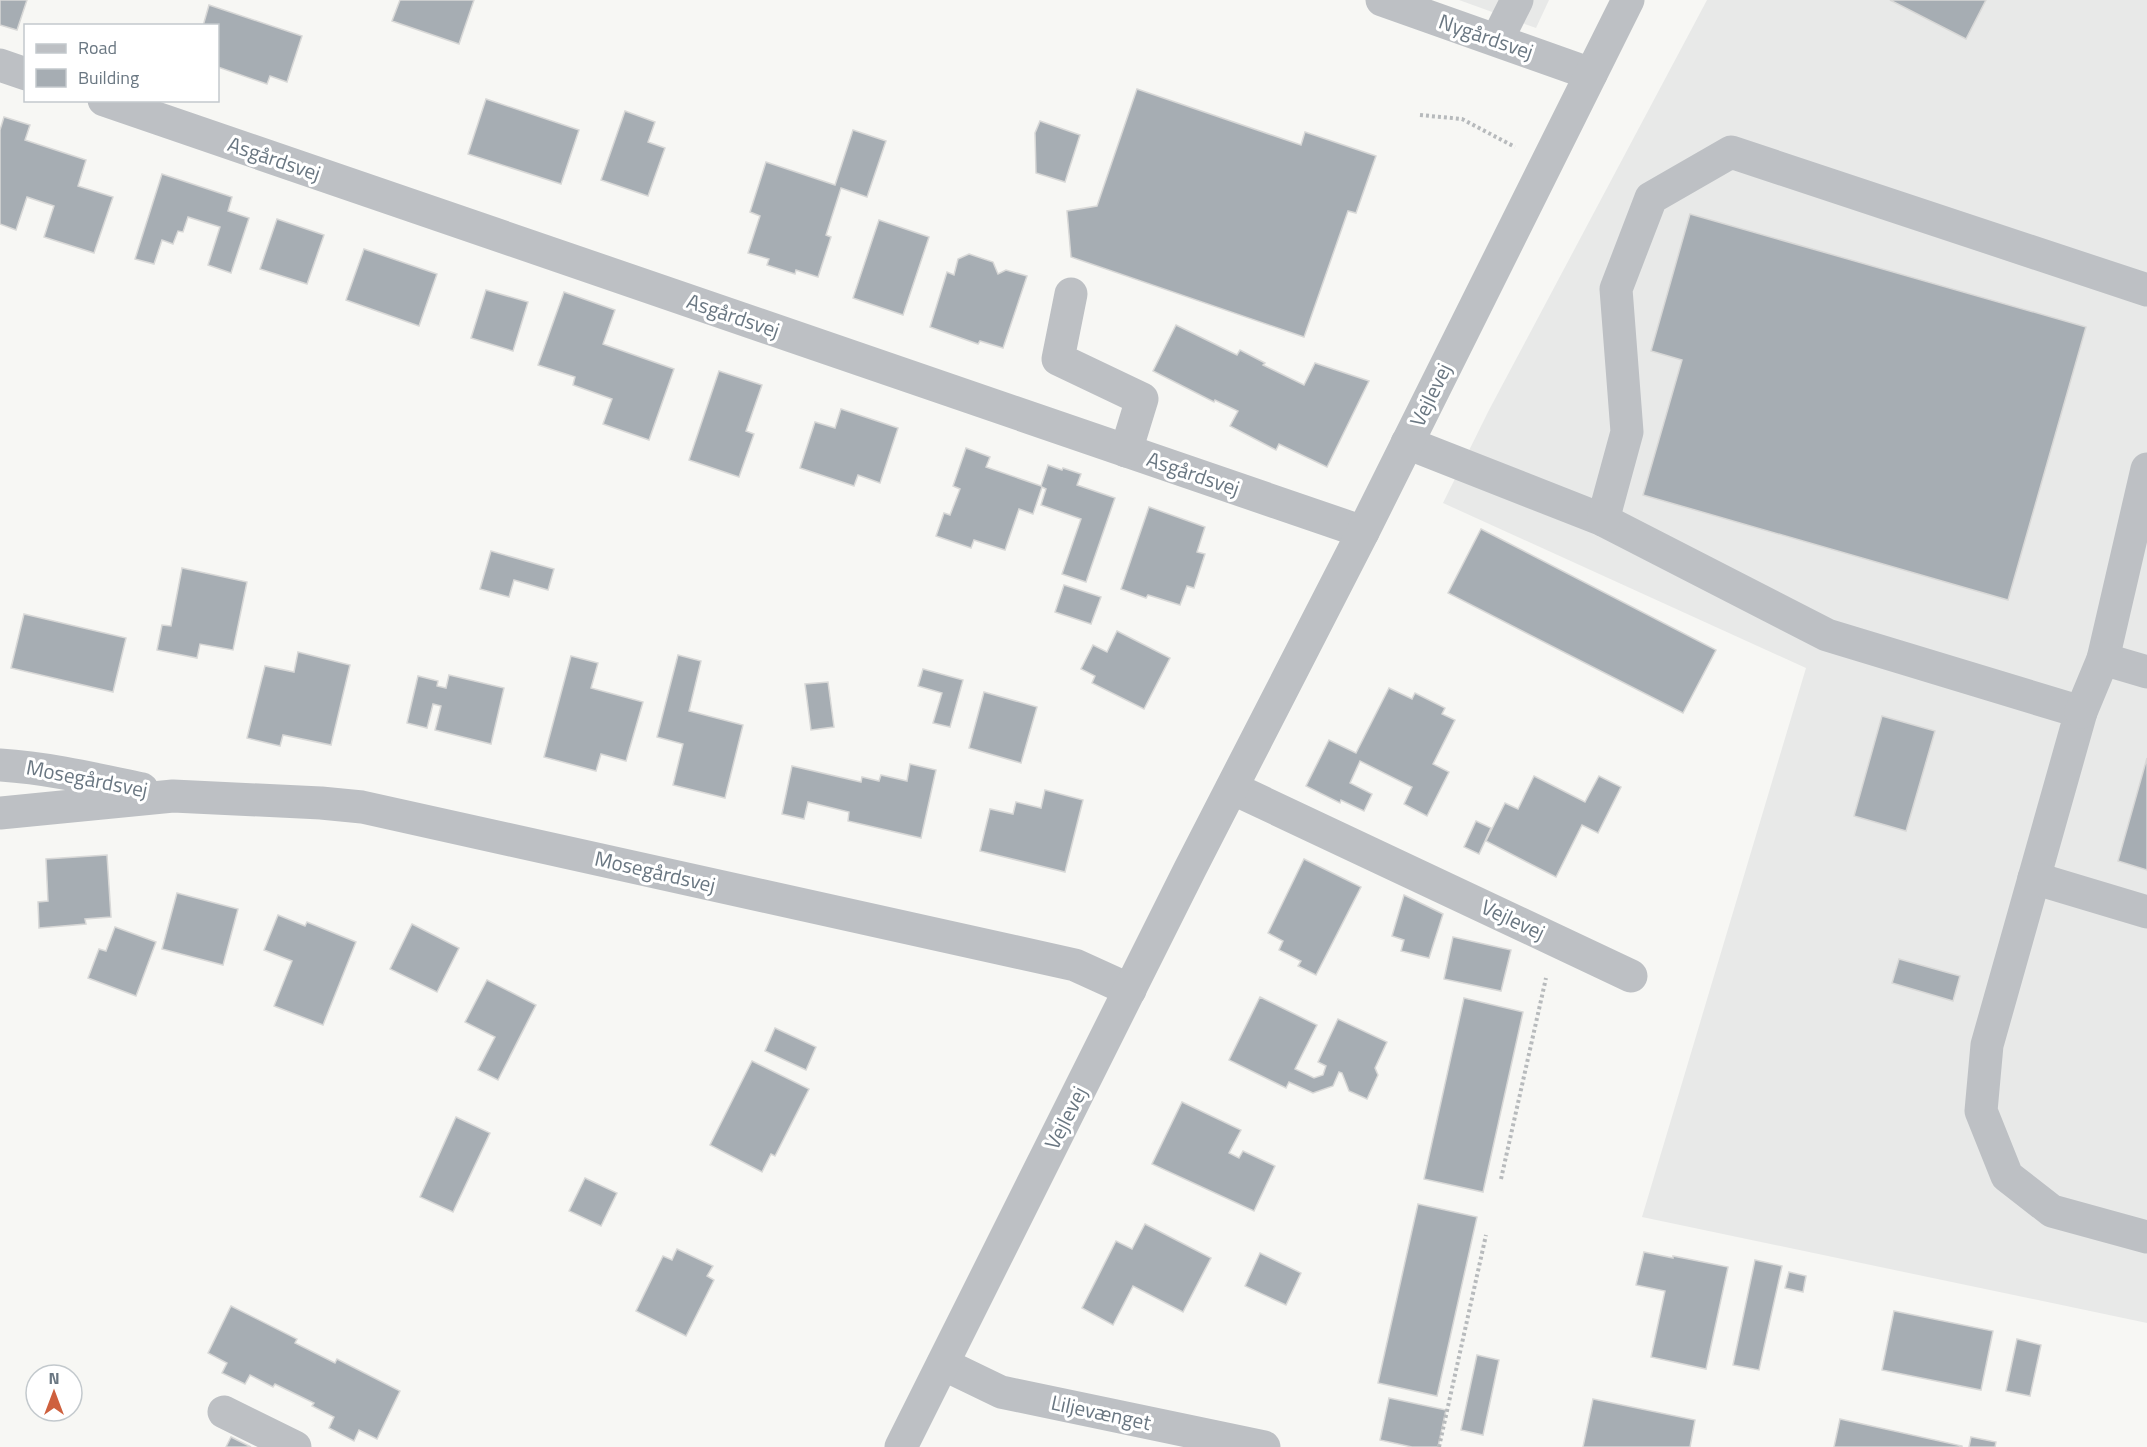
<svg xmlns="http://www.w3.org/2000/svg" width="2147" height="1447" font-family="'Titillium Web',sans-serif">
<rect width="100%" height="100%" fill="#f7f7f4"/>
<g fill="#e8e9e8">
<path d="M1459,0H1549L1536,28Z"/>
<path d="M1707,0H2147V1323L1642,1217L1806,668L1443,503L1489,410Z"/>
</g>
<g fill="#a6adb3" stroke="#d8d8d7" stroke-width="1.5">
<path d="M0,0H27L17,30L0,25Z"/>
<path d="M400,0H474L459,44L392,21Z"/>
<path d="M1890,0H1986L1966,39Z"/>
<path d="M209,5L302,36L287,82L270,76L267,84L218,67V26H203Z"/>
<path d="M1137,89L1301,145L1305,132L1376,156L1356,213L1348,211L1304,337L1071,257L1067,211L1097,206Z"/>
<path d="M486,99L579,130L561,184L468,154Z"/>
<path d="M625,111L655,122L648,142L665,148L648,196L601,180Z"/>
<path d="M4,117L30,125L25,140L86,160L78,186L113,197L94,253L44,237L54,206L27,197L16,230L0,224V130Z"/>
<path d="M1040,121L1080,135L1065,182L1036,173L1035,133Z"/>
<path d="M853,130L886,141L867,197L841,188L826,235L831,237L818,277L796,270L795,274L767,265L769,259L748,253L760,216L750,212L766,162L835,185Z"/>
<path d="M162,174L232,197L228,211L249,218L231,273L208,265L220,227L188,217L183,232L178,231L173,244L162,240L154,264L135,259Z"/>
<path d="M1690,214L2086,327L2008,600L1643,495L1682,360L1651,351Z"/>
<path d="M277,219L324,235L307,284L260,269Z"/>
<path d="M879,220L929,237L903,315L853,298Z"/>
<path d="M364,249L437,274L419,326L346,300Z"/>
<path d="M969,254L993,262L998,274L1006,270L1027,276L1003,348L980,341L978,344L930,327L947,272L954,275L958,259Z"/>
<path d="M486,290L528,302L513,351L471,338Z"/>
<path d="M564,292L615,310L603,344L674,369L649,440L603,424L612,399L573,385L575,377L538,365Z"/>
<path d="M1176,325L1237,355L1240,350L1265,363L1263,365L1304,385L1315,363L1369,381L1327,467L1279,444L1276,450L1230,426L1238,411L1215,400L1214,402L1153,371Z"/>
<path d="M719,371L762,385L746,431L754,434L739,477L689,460Z"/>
<path d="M841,409L898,428L880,483L858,475L854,486L800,468L815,422L835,428Z"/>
<path d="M966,448L990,457L986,467L1041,486L1048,465L1062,470L1063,468L1081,474L1077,485L1115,498L1086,582L1062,574L1081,519L1041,505L1046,489L1042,487L1033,514L1019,509L1005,550L974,540L971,548L936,536L944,513L950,515L960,489L953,486Z"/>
<path d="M1149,507L1205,527L1197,552L1205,554L1194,588L1187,586L1180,605L1148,595L1146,598L1121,589Z"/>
<path d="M1481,529L1716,650L1683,713L1448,593Z"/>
<path d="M491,551L554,569L548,590L514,580L509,597L480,589Z"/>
<path d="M182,568L247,582L233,650L200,644L197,658L157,650L162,625L171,626Z"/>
<path d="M1064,585L1101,597L1091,624L1055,612Z"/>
<path d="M24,614L126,638L113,692L11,668Z"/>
<path d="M1117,631L1170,658L1144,709L1092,683L1095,676L1081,669L1093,645L1107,652Z"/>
<path d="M298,652L350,665L331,745L283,735L280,746L247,738L265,666L294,672Z"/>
<path d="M678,655L701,661L689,711L743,725L725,798L673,785L683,744L657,737Z"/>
<path d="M571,656L598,663L591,688L643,702L626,761L601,754L596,771L544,757Z"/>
<path d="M923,669L963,680L950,727L933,723L942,693L918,686Z"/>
<path d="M449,675L504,688L491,744L435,730L441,706L433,704L427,728L407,723L418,676L438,681L437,686L446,688Z"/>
<path d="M828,682L834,727L811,730L805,684Z"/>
<path d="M1389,688L1412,699L1415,693L1445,708L1442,714L1455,720L1433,764L1449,772L1427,816L1404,804L1412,787L1360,761L1350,783L1372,794L1364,811L1341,800L1340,803L1306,786L1329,740L1356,753Z"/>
<path d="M984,692L1037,707L1021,763L969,748Z"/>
<path d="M1882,716L1935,731L1906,831L1854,816Z"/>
<path d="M2147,758V870L2118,861Z"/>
<path d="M910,764L936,770L921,838L848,821L849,812L808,802L804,819L782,814L792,766L861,782L862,777L879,781L881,775L907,781Z"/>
<path d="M1534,776L1585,802L1599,776L1621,787L1598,833L1582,825L1556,877L1486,841L1505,803L1518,809Z"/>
<path d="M1045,790L1083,800L1065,872L980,851L990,809L1013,814L1016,802L1041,808Z"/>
<path d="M1476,821L1491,828L1479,854L1464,847Z"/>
<path d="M107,855L111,917L85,919L86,924L39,928L38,902L48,901L46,859Z"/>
<path d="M1304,859L1361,887L1316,975L1298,966L1301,961L1279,950L1283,941L1268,933Z"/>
<path d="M177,893L238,909L223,965L162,949Z"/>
<path d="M1404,895L1443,914L1429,958L1401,951L1404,940L1392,936Z"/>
<path d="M278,915L305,926L307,922L356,942L323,1025L274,1006L292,961L264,950Z"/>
<path d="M412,924L459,948L437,992L390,969Z"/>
<path d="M115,927L156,942L136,996L88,978L99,949L106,951Z"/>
<path d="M1453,937L1511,950L1501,991L1444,979Z"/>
<path d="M1899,959L1960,976L1953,1001L1892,983Z"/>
<path d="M487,980L536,1005L498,1080L478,1070L495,1037L465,1022Z"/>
<path d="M1260,997L1317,1025L1295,1069L1314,1078L1323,1075L1326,1066L1318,1062L1338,1019L1387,1042L1375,1068L1378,1075L1367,1099L1349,1091L1342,1073L1339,1072L1333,1086L1313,1093L1289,1082L1286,1088L1229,1060Z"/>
<path d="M1464,998L1523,1012L1483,1192L1424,1179Z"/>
<path d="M775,1028L816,1047L806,1070L765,1051Z"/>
<path d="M752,1061L809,1089L775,1156L771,1154L762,1172L710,1145Z"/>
<path d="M1182,1102L1241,1130L1229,1153L1239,1158L1243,1151L1275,1166L1254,1211L1152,1164Z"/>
<path d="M456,1117L490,1133L453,1212L420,1197Z"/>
<path d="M585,1178L617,1193L601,1226L569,1211Z"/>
<path d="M1418,1204L1477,1217L1437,1396L1378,1383Z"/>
<path d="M1145,1224L1211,1258L1183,1312L1133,1286L1113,1325L1082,1308L1116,1241L1132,1249Z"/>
<path d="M677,1249L713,1266L707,1276L714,1280L686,1336L636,1311L663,1256L672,1260Z"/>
<path d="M1644,1252L1673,1258V1256L1728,1267L1706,1369L1651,1357L1665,1291L1636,1285Z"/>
<path d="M1260,1253L1301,1273L1286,1305L1245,1286Z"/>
<path d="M1755,1260L1782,1266L1759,1370L1733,1365Z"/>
<path d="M1789,1272L1806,1276L1803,1292L1785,1288Z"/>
<path d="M231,1306L297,1339L295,1343L335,1363L337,1359L400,1391L377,1439L359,1430L354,1441L329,1428L334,1417L312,1406L314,1403L275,1384L273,1387L250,1375L245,1384L222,1373L227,1363L208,1353Z"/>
<path d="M1894,1311L1993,1331L1981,1390L1882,1370Z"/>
<path d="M2017,1339L2041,1345L2030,1396L2006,1391Z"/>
<path d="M1477,1355L1499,1360L1483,1435L1461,1430Z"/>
<path d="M1389,1398L1446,1410L1438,1447H1412L1380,1440Z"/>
<path d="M1593,1399L1695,1420L1690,1447H1583Z"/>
<path d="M1840,1419L1962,1446V1447H1834Z"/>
<path d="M231,1437L251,1447H226Z"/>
<path d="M1971,1437L1996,1442L1995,1447H1969Z"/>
</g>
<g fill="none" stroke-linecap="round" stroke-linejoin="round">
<g stroke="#b7babc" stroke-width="4" stroke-dasharray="3 3" stroke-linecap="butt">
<path d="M1420,115L1462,119L1515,147"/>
<path d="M1501,1179L1546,978"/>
<path d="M1439,1447L1486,1235"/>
</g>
<g stroke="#bdc0c4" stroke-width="33">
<path d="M1382,0L1591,74"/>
<path d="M1497,40L1517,0"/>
<path d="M0,65L26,74"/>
<path d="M104,100L1363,532"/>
<path d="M1071,294L1058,359L1142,399L1126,451"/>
<path d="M1407,443L1603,520L1827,635L2081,712L1987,1045L1981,1111L2007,1176L2052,1211L2147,1237"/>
<path d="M1603,520L1627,432L1616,289L1651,198L1731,152L2147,290"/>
<path d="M2103,659L2147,469"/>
<path d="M2081,712L2103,659L2147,672"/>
<path d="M0,765C48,768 95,779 142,789"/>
<path d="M1232,788L1631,976"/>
<path d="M0,813L173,796L321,803L362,807L1075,965L1130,990"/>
<path d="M2034,878L2147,912"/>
<path d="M943,1364L1001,1392L1264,1447"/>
<path d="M224,1412L295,1447"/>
<path d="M901,1447L1190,869L1363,532L1628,0"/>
</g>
</g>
<g text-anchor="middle" stroke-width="6" stroke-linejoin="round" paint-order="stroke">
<g font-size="21" fill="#6a7782" stroke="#fff">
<text transform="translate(1486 37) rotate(19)" y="7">Nygårdsvej</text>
<text transform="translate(274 159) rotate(19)" y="7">Asgårdsvej</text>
<text transform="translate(733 316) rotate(19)" y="7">Asgårdsvej</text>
<text transform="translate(1431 395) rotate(-64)" y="7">Vejlevej</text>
<text transform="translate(1193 474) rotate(19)" y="7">Asgårdsvej</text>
<text transform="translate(87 779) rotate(11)" y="7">Mosegårdsvej</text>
<text transform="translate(655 872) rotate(13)" y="7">Mosegårdsvej</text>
<text transform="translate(1513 920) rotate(25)" y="7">Vejlevej</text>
<text transform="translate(1066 1118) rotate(-63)" y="7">Vejlevej</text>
<text transform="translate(1101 1413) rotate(12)" y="7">Liljevænget</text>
</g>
</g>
<rect x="24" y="24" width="195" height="78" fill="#ffffff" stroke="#c3c9cd" stroke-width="1.5"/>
<rect x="36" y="44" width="30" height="9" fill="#bdc0c4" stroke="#c3c9cd" stroke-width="1.5"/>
<text x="78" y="54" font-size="18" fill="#6a7782">Road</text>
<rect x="36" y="69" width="30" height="18" fill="#a6adb3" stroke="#c3c9cd" stroke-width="1.5"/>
<text x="78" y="84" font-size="18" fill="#6a7782">Building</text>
<g transform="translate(54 1393)"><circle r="28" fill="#ffffff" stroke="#c3c9cd" stroke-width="1.5"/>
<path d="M0-4.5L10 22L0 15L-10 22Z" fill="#ce603e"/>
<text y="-9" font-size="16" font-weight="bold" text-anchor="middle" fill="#6a7782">N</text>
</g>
</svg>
